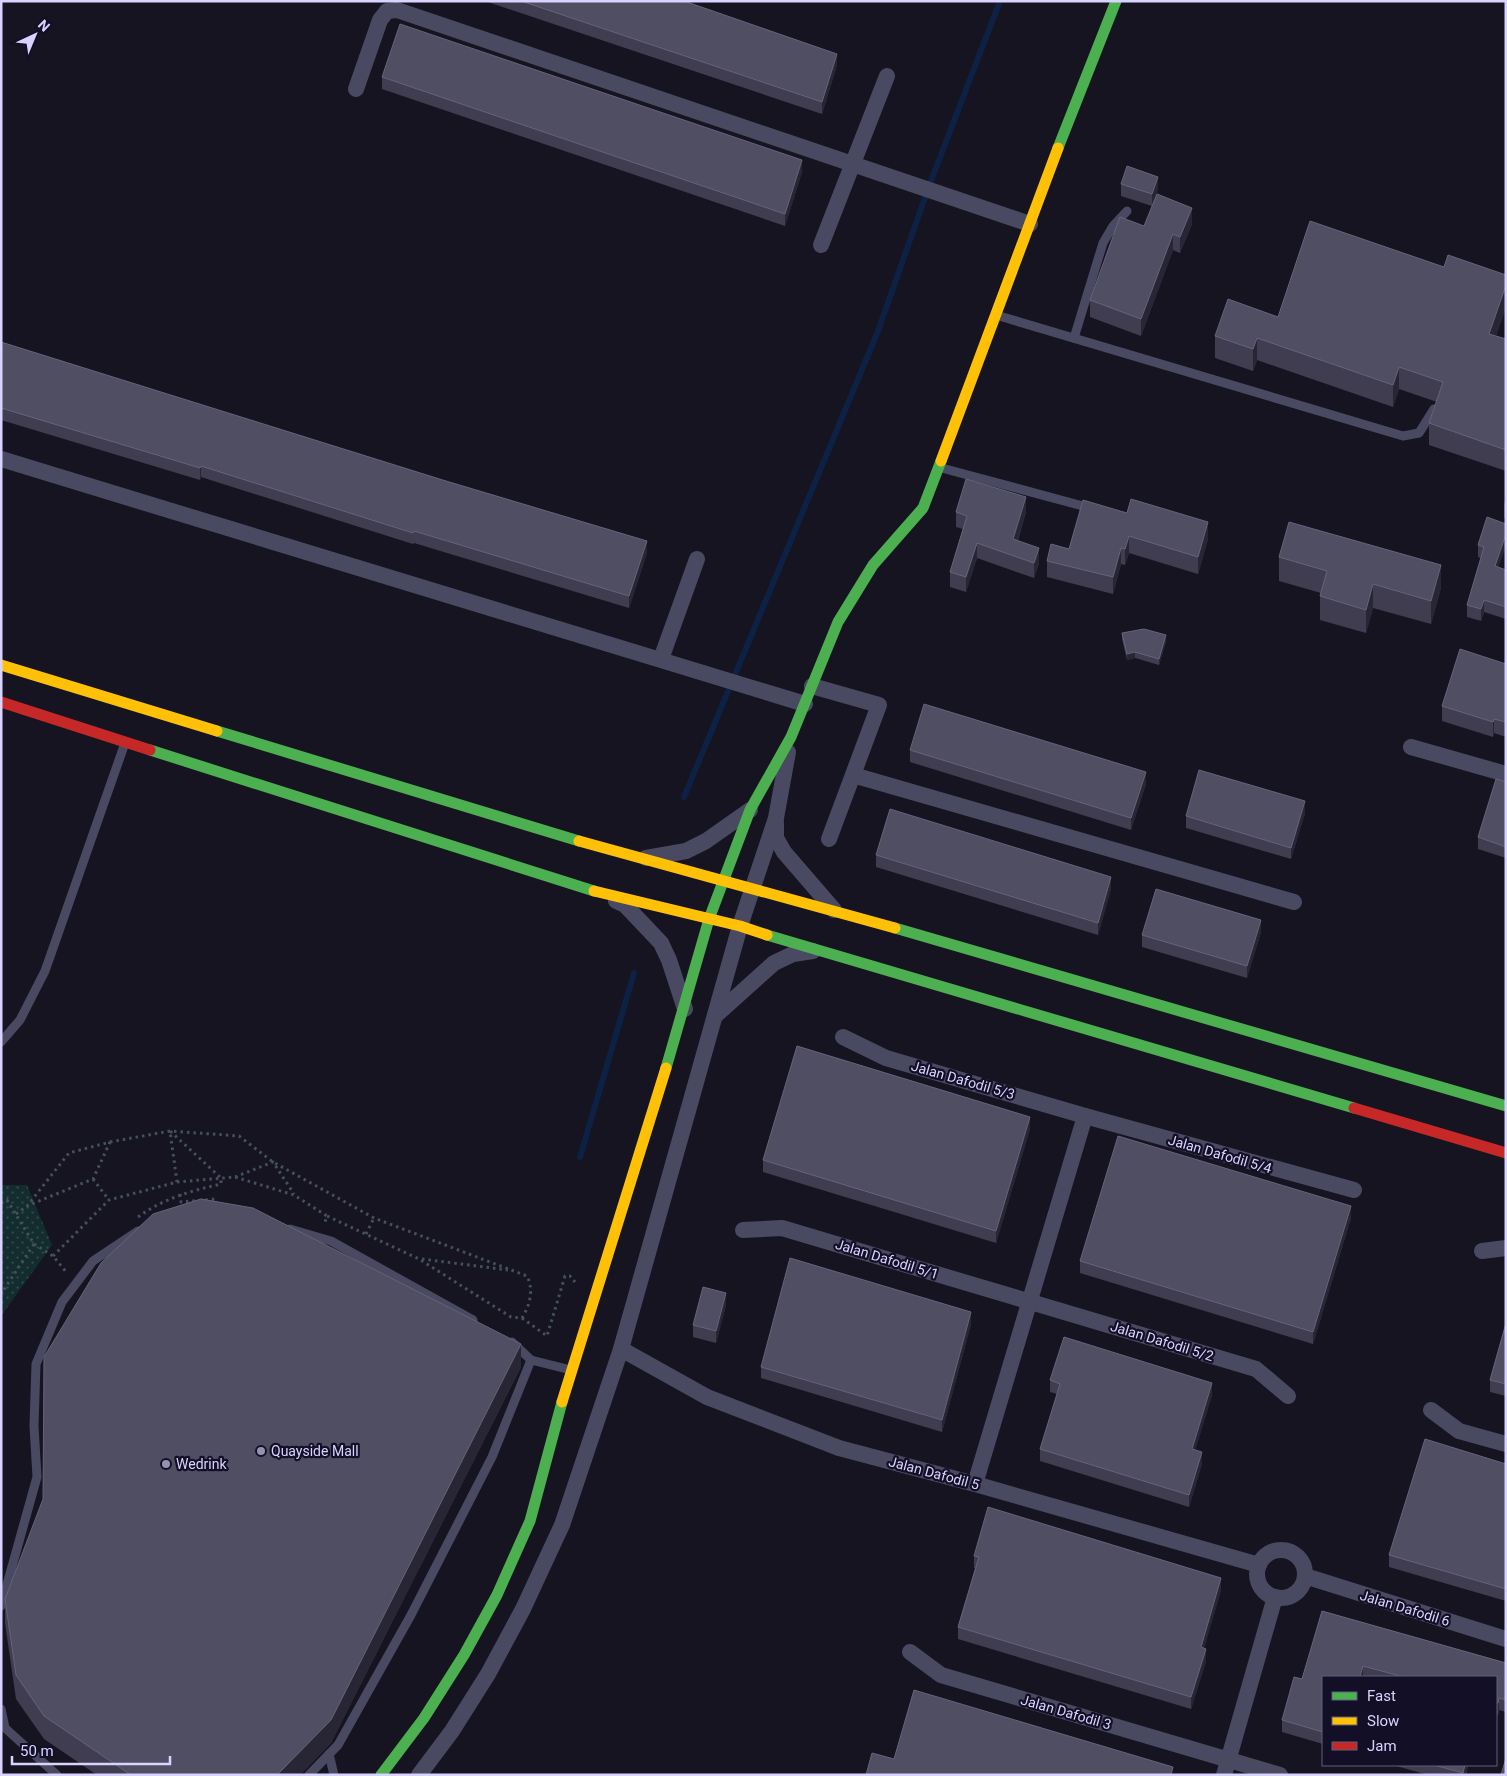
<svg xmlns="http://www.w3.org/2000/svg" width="1507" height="1776" font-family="Roboto,sans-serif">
<defs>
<pattern id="park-dots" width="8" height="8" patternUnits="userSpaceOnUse" patternTransform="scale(1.25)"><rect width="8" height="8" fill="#132c2d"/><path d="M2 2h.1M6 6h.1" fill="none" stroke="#354a4c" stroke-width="1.8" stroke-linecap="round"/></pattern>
</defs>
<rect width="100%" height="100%" fill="#161421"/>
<path fill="url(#park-dots)" d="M1,1185H27L52,1245L1,1316Z"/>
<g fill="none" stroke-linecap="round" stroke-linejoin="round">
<g stroke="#0d2144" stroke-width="6">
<path d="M684,797L878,331L929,186L1000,1"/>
<path d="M580,1157L634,973"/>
</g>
<g stroke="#44505f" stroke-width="3" stroke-dasharray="2.5 4" stroke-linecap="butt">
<path d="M110,1142L170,1131L239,1136L273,1162L374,1218L527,1276C534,1290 530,1305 522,1318L511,1317L419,1259L327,1216"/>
<path d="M235,1177L273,1162L294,1194"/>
<path d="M93,1179L109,1200"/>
<path d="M180,1194L181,1202L216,1199V1205"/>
<path d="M1,1203L7,1200L34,1244L1,1294"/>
<path d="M16,1214L27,1206L69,1153L110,1142L93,1179L27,1206"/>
<path d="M138,1217C164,1198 191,1191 221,1184V1178L170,1131L177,1182"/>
<path d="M366,1234L374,1218"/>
<path d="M34,1244L53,1256L67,1273"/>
<path d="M53,1256L109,1200L177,1182L235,1177L294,1195L327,1216L324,1225"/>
<path d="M422,1259L508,1270"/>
<path d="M522,1318L547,1336L565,1276H570L575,1282"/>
</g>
<g stroke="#4a4962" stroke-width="9">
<path d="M996,315L1403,436L1419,433L1434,409"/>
<path d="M1074,338L1103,243L1113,226L1127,211"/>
<path d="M938,467L1083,506"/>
<path d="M1,1042L20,1020L45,971L125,743"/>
<path d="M290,1229L331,1241L473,1320"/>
<path d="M512,1342L531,1360L571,1370"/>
<path d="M1,1606L37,1477L34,1426L36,1364L62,1302L93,1261L138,1231"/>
<path d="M1,1709L5,1728L57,1775"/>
<path d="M329,1754L334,1775"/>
<path d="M309,1775L338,1745L411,1615L492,1457L531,1360"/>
</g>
<g stroke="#4a4962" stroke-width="16">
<path d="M356,89L380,20L387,11L397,10L1030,224"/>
<path d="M821,245L887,76"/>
<path d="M1,459L805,704"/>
<path d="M661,659L697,559"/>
<path d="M812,686L879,705L829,839"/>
<path d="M1411,747L1506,774"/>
<path d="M853,775L1294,902"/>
<path d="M776,823V838L784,852L834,910"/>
<path d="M646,858L686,851L706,841L750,810"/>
<path d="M616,901L625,905L661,943L669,960L685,1009"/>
<path d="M715,1016L774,963L793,954L813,951"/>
<path d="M843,1037L886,1058L1085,1116L1354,1190"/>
<path d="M743,1230L782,1228L1256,1369L1288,1396"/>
<path d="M1482,1251L1506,1248"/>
<path d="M621,1349L707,1397L839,1448L975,1484L1259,1565"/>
<path d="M1431,1410L1459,1431L1506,1444"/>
<path d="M975,1484L1085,1116"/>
<circle cx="1281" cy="1574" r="24"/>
<path d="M1305,1576L1506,1639"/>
<path d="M910,1652L941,1675L1280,1775"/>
<path d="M419,1775L452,1731L488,1674L523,1609L562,1525L621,1349L740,926L776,818L788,752"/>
<path d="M1224,1775L1275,1597"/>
</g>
<g stroke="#4caf50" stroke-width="11">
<path d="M1058,148L1116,1"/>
<path d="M217,731L579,841"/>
<path d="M150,750L594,891"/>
<path d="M895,928L1506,1106"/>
<path d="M767,935L1354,1108"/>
<path d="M666,1068L709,919L750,810L791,737L838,622L873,565L923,508L941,461"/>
<path d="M381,1775L424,1718L464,1655L497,1595L530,1521L562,1402"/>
</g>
<g stroke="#ffc107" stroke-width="11">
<path d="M941,461L1058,148"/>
<path d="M1,665L217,731"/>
<path d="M579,841L895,928"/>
<path d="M594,891L740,926L767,935"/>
<path d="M562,1402L666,1068"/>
</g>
<g stroke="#c62828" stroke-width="11">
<path d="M1,702L150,750"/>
<path d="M1354,1108L1506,1153"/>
</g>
</g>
<g fill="#403d50">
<path d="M485,1H684L837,65L822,114Z"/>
<path d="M382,77L802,172L785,226L382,89Z"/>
<path d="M1121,184L1158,189L1152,206L1192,224L1180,253L1173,250L1141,336L1090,317V300L1144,226L1152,206L1121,196Z"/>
<path d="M1444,267L1506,275V307L1496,336L1506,339V471L1429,445V423L1437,402L1399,389L1393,407L1257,360L1253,371L1215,358V336Z"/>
<path d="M1,342L647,553L629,608L414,543L413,544L201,477L200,480L1,420Z"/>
<path d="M1083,500L1208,539L1198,574L1129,553L1125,565L1121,564L1113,594L1047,577V561L1069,549Z"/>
<path d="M1506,500V519L1504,518V504Z"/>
<path d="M956,512H1026L1018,540L1039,563L1034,578L977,558L966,592L950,587V572L963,529L956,527Z"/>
<path d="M1487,517L1499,567L1506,570V619L1484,612L1481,621L1467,617V605L1481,558L1478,557V545Z"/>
<path d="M1279,557L1441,588L1431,624L1373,608L1366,633L1320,620V596L1321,593L1279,581Z"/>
<path d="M1122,633L1166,641L1159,665L1135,658L1127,660L1122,639Z"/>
<path d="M1506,664V737L1494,733L1493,737L1442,721V706Z"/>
<path d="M910,750L1146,784L1131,830L910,762Z"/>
<path d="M1506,782V858L1478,849V837Z"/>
<path d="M1305,813L1291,859L1186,828V816Z"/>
<path d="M876,855L1111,889L1098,935L876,867Z"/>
<path d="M1261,932L1247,978L1142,947V935Z"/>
<path d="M1030,1129L996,1243L763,1172V1160Z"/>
<path d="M1351,1218L1313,1344L1080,1273V1261Z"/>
<path d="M726,1305L716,1343L693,1337V1325Z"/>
<path d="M1506,1323V1396L1490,1392V1380Z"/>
<path d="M971,1324L942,1432L761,1378V1367Z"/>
<path d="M521,1367L331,1743L300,1775H97L44,1739L16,1699L5,1623V1599Z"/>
<path d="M1050,1380L1212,1395L1195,1450L1202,1464L1189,1507L1040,1461V1449L1057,1394L1050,1392Z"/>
<path d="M1506,1464V1601L1389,1567V1555Z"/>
<path d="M974,1556L1221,1590L1204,1648L1206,1661L1191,1709L958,1639V1627L975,1568H974Z"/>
<path d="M1322,1611L1506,1663V1712L1499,1710L1498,1715L1496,1714V1677H1323V1744L1282,1732V1720L1302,1679Z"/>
<path d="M1393,1765H1468L1466,1775H1428Z"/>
</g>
<g fill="#282635">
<path d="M837,54V65L822,114V102Z"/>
<path d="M802,160V172L785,226V214Z"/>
<path d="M1158,177V189L1152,206V194Z"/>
<path d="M1192,208V224L1180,253V237Z"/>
<path d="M1173,234V250L1141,336V319Z"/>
<path d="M1506,285V307L1489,356V334Z"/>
<path d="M1257,338V360L1253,371V349Z"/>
<path d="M1399,367V389L1393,407V385Z"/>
<path d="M201,466V477L200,480V468Z"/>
<path d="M1026,497V512L1013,554V539Z"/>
<path d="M1208,522V539L1198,574V557Z"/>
<path d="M1506,534V546L1495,578V566Z"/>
<path d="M1129,536V553L1125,565V549Z"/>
<path d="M647,541V553L629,608V596Z"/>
<path d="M977,543V558L966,592V577Z"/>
<path d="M1039,548V563L1034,578V563Z"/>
<path d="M1121,548V564L1113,594V577Z"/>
<path d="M1441,565V588L1431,624V601Z"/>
<path d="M1373,584V608L1366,633V610Z"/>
<path d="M1484,600V612L1481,621V609Z"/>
<path d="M1166,635V641L1159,665V659Z"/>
<path d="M1135,652V658L1127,660V654Z"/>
<path d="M1494,719V733L1493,737V722Z"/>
<path d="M1146,772V784L1131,830V818Z"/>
<path d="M1305,801V813L1291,859V848Z"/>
<path d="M1111,877V889L1098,935V923Z"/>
<path d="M1261,920V932L1247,978V966Z"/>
<path d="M1030,1117V1129L996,1243V1231Z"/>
<path d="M1351,1206V1218L1313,1344V1332Z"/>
<path d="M726,1293V1305L716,1343V1331Z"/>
<path d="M971,1312V1324L942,1432V1420Z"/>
<path d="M521,1344V1367L331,1743L300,1775H277Z"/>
<path d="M1212,1383V1395L1192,1461V1449Z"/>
<path d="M1202,1452V1464L1189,1507V1495Z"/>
<path d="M1221,1578V1590L1201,1659V1647Z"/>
<path d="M1206,1649V1661L1191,1709V1697Z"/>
<path d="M1363,1666V1677H1360Z"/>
<path d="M1499,1698V1710L1498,1715V1703Z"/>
<path d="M1465,1765H1468L1466,1775H1463Z"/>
</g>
<g fill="#504e63" stroke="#66637b">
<path d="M521,1H684L837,54L822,102Z"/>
<path d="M400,24L802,160L785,214L382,77Z"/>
<path d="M1127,166L1158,177L1152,194L1121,184Z"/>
<path d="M1157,194L1192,208L1180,237L1173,234L1141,319L1090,300L1120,217L1144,226Z"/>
<path d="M1310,221L1444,267L1448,255L1506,275V285L1489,334L1506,339V450L1429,423L1443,382L1399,367L1393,385L1257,338L1253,349L1215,336L1228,299L1278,317Z"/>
<path d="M1,342L446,481L647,541L629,596L414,531L413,533L201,466L200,468L1,408Z"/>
<path d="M966,479L1026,497L1013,539L1039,548L1034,563L977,543L966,577L950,572L967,516L956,512Z"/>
<path d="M1131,499L1208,522L1198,557L1129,536L1125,549L1121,548L1113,577L1047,561L1051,544L1069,549L1083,500L1127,513Z"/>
<path d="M1487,517L1506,524V534L1495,566L1506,570V607L1484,600L1481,609L1467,605L1484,547L1478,545Z"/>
<path d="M1289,522L1441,565L1431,601L1373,584L1366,610L1320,596L1327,571L1279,557Z"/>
<path d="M1144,629L1166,635L1159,659L1135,652L1127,654L1122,633Z"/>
<path d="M1460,649L1506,664V722L1494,719L1493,722L1442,706Z"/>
<path d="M924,704L1146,772L1131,818L910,750Z"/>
<path d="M1199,770L1305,801L1291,848L1186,816Z"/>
<path d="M1496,779L1506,782V847L1478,837Z"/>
<path d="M890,809L1111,877L1098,923L876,855Z"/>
<path d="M1156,889L1261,920L1247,966L1142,935Z"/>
<path d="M797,1046L1030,1117L996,1231L763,1160Z"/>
<path d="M1118,1136L1351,1206L1313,1332L1080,1261Z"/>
<path d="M201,1199L253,1208L521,1344L331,1720L277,1775H131L44,1716L16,1675L5,1599L43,1499L44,1357L101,1263L153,1214Z"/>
<path d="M790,1258L971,1312L942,1420L761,1367Z"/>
<path d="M703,1287L726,1293L716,1331L693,1325Z"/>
<path d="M1506,1323V1384L1490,1380Z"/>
<path d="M1064,1337L1212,1383L1192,1449L1202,1452L1189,1495L1040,1449L1060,1384L1050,1380Z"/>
<path d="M1425,1439L1506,1464V1589L1389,1555Z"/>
<path d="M988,1507L1221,1578L1201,1647L1206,1649L1191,1697L958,1627L979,1557L974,1556Z"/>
<path d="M1322,1611L1506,1663V1700L1499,1698L1498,1703H1496V1677H1404L1363,1666L1360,1677H1323V1732L1282,1720L1294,1677L1302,1679Z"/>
<path d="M914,1690L1173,1767L1171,1775H866L872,1753L894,1759Z"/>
<path d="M1506,1758V1775H1501Z"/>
<path d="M1434,1765H1465L1463,1773Z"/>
</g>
<g fill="#9591b1" stroke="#130f26" stroke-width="2">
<circle cx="261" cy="1451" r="5"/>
<circle cx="166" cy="1464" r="5"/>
</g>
<g text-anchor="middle" stroke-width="4.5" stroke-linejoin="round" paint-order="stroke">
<g font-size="14" fill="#d9d4ff" stroke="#130f26">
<text transform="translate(963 1080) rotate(16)" y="5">Jalan Dafodil 5/3</text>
<text transform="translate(1220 1154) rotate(16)" y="5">Jalan Dafodil 5/4</text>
<text transform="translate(887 1259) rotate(17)" y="5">Jalan Dafodil 5/1</text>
<text transform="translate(1162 1341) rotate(17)" y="5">Jalan Dafodil 5/2</text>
<text transform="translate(934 1473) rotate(15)" y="5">Jalan Dafodil 5</text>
<text transform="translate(1405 1608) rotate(17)" y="5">Jalan Dafodil 6</text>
<text transform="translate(1066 1712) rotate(16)" y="5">Jalan Dafodil 3</text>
</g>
<g font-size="14" fill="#d9d4ff" stroke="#130f26" text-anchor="start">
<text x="271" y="1456">Quayside Mall</text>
<text x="176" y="1469">Wedrink</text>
</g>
</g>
<rect width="1507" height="1776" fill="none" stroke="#d9d4ff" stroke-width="5"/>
<rect x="1322" y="1676" width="175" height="90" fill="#130f26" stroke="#625e7d"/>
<rect x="1332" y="1692" width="25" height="8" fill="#4caf50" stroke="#625e7d"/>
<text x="1367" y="1701" font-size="15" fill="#d9d4ff">Fast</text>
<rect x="1332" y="1717" width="25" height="8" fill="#ffc107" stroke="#625e7d"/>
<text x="1367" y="1726" font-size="15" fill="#d9d4ff">Slow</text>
<rect x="1332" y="1742" width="25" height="8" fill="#c62828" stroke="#625e7d"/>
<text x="1367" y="1751" font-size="15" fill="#d9d4ff">Jam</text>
<g transform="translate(35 35) rotate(44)" stroke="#130f26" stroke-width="4" paint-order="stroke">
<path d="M0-4L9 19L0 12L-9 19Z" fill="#d9d4ff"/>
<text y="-8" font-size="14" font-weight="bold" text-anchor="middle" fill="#d9d4ff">N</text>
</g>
<path d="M12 1756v8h158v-8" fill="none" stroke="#d9d4ff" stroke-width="2.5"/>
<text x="20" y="1756" font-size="15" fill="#d9d4ff" stroke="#130f26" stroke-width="4" paint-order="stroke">50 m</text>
</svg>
